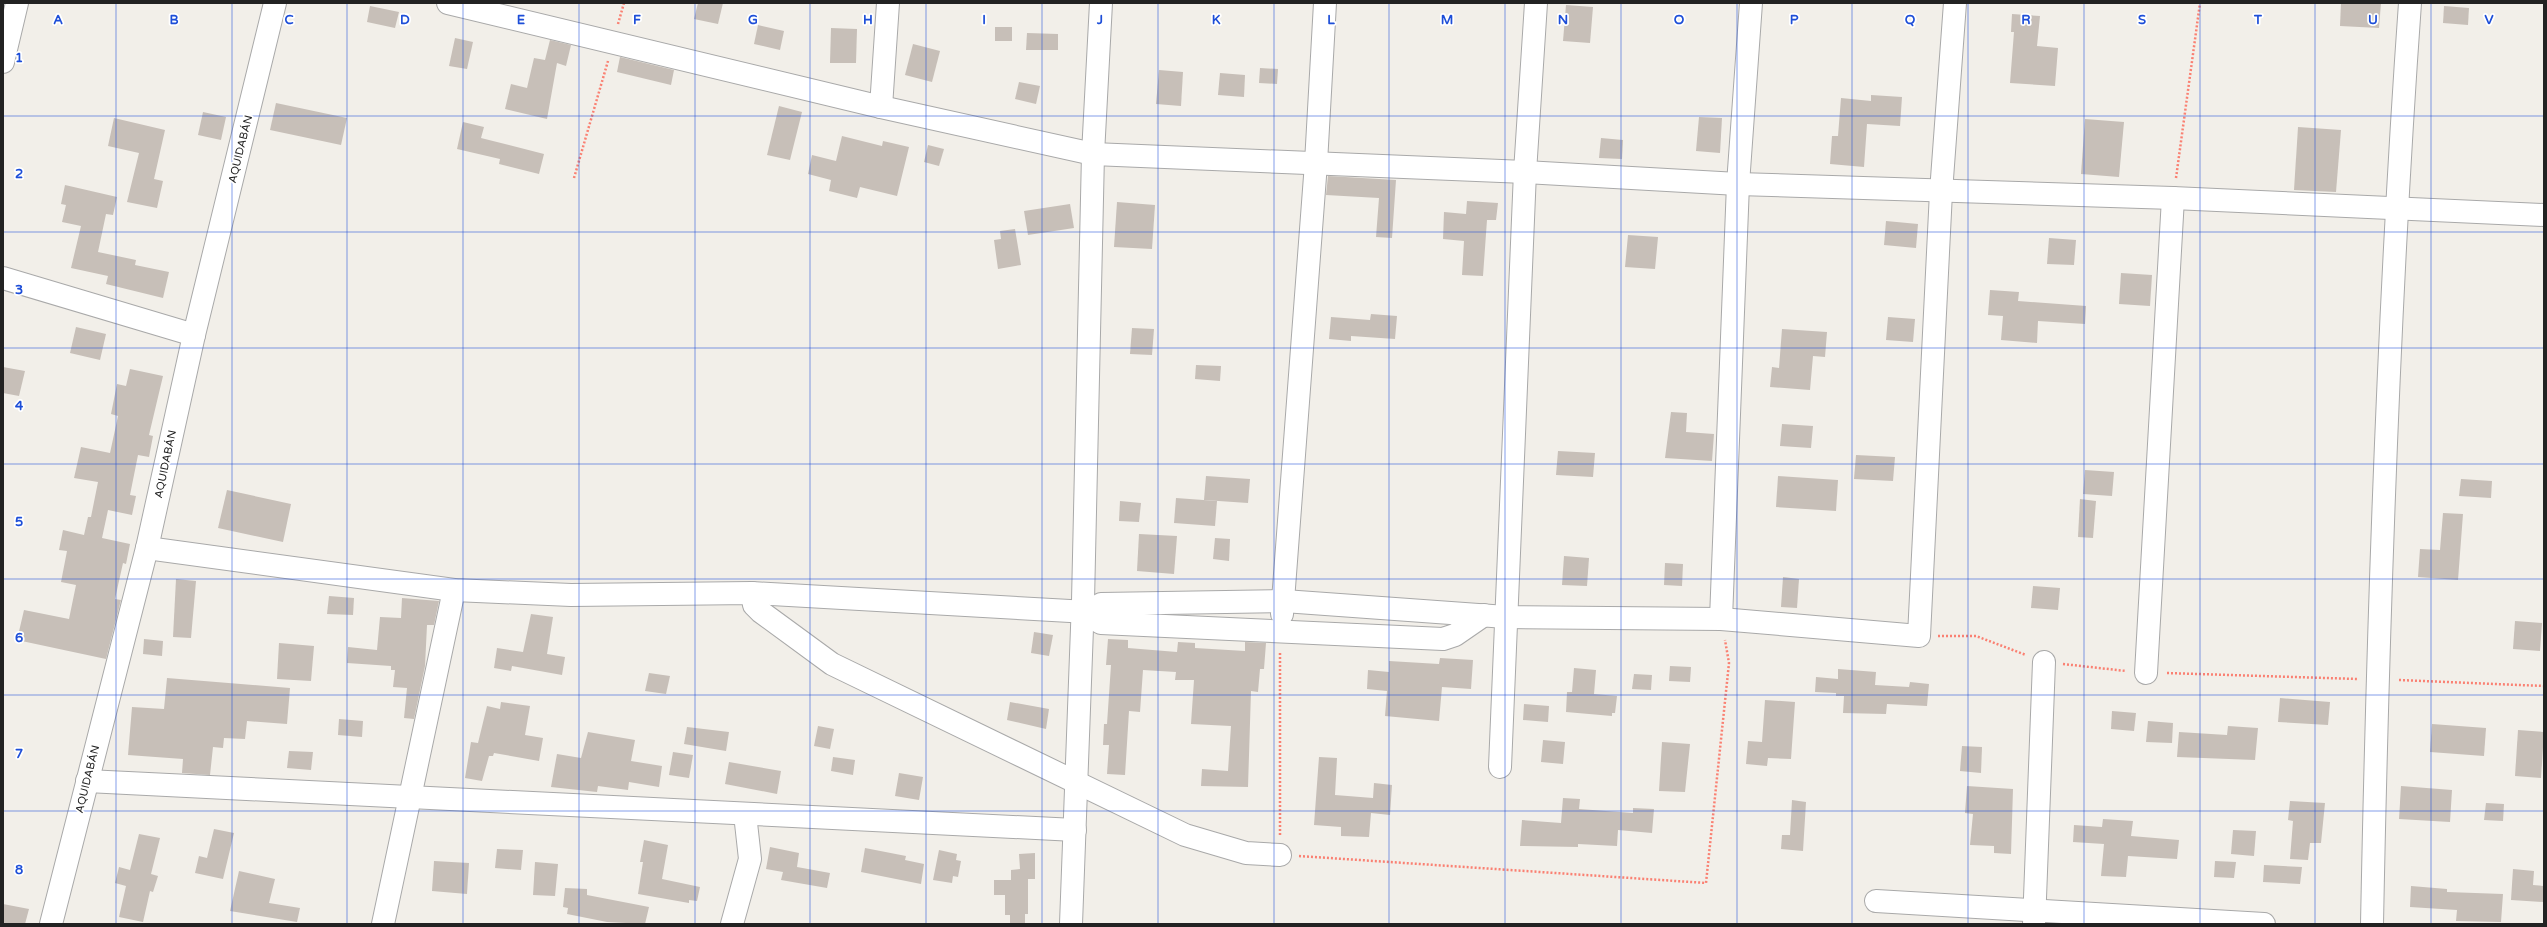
<svg xmlns="http://www.w3.org/2000/svg" width="2547" height="927" font-family="'Varela Round',sans-serif">
<rect width="100%" height="100%" fill="#f2efe9"/>
<g fill="#c7bfb8">
<path d="M698,3H723L718,24L694,19Z"/>
<path d="M2341,3H2381L2379,28L2340,26Z"/>
<path d="M1566,5L1593,7L1590,43L1563,41Z"/>
<path d="M370,6L399,12L395,28L367,22Z"/>
<path d="M2444,6L2469,8L2468,25L2443,23Z"/>
<path d="M2012,14L2040,16L2037,46L2058,48L2055,86L2010,83L2014,32H2011Z"/>
<path d="M758,25L784,31L780,50L754,44Z"/>
<rect x="995" y="27" width="17" height="14"/>
<path d="M831,28L857,29L856,63H830Z"/>
<path d="M1027,33L1058,34V50H1026Z"/>
<path d="M455,38L473,42L467,69L449,66Z"/>
<path d="M550,40L571,45L566,66L557,63L547,119L505,109L511,84L527,88L534,58L545,60Z"/>
<path d="M913,44L940,51L932,82L905,75Z"/>
<path d="M620,57L674,70L671,85L617,72Z"/>
<path d="M1260,68L1278,69L1277,84L1259,83Z"/>
<path d="M1159,70L1183,72L1181,106L1156,104Z"/>
<path d="M1220,73L1245,75L1244,97L1218,95Z"/>
<path d="M1019,82L1040,86L1036,104L1015,99Z"/>
<path d="M1871,95L1902,97L1900,126L1867,124L1864,167L1830,164L1832,136H1838L1841,98L1871,101Z"/>
<path d="M276,103L347,118L341,145L270,130Z"/>
<path d="M779,106L802,112L790,160L767,155Z"/>
<path d="M203,112L226,117L221,140L198,135Z"/>
<path d="M1699,117L1722,118L1720,153L1696,151Z"/>
<path d="M114,118L165,130L154,179L163,181L157,208L127,202L139,153L108,146Z"/>
<path d="M2085,119L2124,122L2119,177L2081,174Z"/>
<path d="M463,122L484,127L481,138L544,154L539,174L499,164L500,159L457,149Z"/>
<path d="M2298,127L2341,130L2336,192L2294,190Z"/>
<path d="M842,136L882,146L883,141L909,147L897,196L860,187L857,198L829,191L831,180L808,174L812,155L836,161Z"/>
<path d="M1601,138L1623,140L1622,159L1599,158Z"/>
<path d="M928,145L944,149L939,166L924,162Z"/>
<path d="M1328,176L1396,180L1392,238L1376,237L1379,198L1326,195Z"/>
<path d="M65,185L117,197L113,215L106,214L98,252L136,260L135,265L169,272L163,298L106,284L108,276L71,268L81,226L62,222L66,205L61,204Z"/>
<path d="M1467,201L1498,203L1496,220H1487L1483,276L1462,275L1464,241L1443,239L1444,212L1466,214Z"/>
<path d="M1117,202L1155,205L1152,249L1114,247Z"/>
<path d="M1070,204L1074,228L1028,235L1024,211Z"/>
<path d="M1886,221L1918,224L1916,248L1884,245Z"/>
<path d="M1015,229L1021,265L998,269L994,240L1001,239L1000,231Z"/>
<path d="M1628,235L1658,237L1655,269L1625,267Z"/>
<path d="M2049,238L2076,240L2074,265L2047,264Z"/>
<path d="M2121,273L2152,275L2150,306L2119,304Z"/>
<path d="M1990,290L2019,292L2018,301L2086,306L2085,324L2038,321L2037,343L2001,340L2003,316L1988,315Z"/>
<path d="M1371,314L1397,316L1395,339L1351,336V341L1329,339L1331,317L1370,320Z"/>
<path d="M1888,317L1915,319L1913,342L1886,340Z"/>
<path d="M76,327L106,334L100,360L70,353Z"/>
<path d="M1132,328L1154,329L1152,355L1130,354Z"/>
<path d="M1782,329L1827,332L1825,357L1813,356L1810,390L1770,387L1772,367L1779,368Z"/>
<path d="M1196,365L1221,366L1220,381L1195,379Z"/>
<path d="M3,367L25,371L19,396L3,393Z"/>
<path d="M130,369L163,376L149,435L153,436L149,457L138,455L130,495L136,496L132,515L108,510L102,538L130,544L126,564L123,563L115,599L121,600L106,659L17,640L24,610L69,619L76,585L61,582L67,551L59,550L63,530L84,535L88,517H91L98,482L74,478L81,447L110,453L118,416L111,414L117,384L126,386Z"/>
<path d="M1671,412L1687,413L1686,432L1714,434L1712,461L1665,458Z"/>
<path d="M1782,424L1813,426L1811,448L1780,446Z"/>
<path d="M1558,451L1595,453L1593,477L1556,475Z"/>
<path d="M1856,455L1895,457L1893,481L1854,479Z"/>
<path d="M2085,470L2114,472L2112,496L2083,494Z"/>
<path d="M1206,476L1250,479L1248,503L1204,500Z"/>
<path d="M1778,476L1838,480L1836,511L1776,507Z"/>
<path d="M2461,479L2492,481L2491,498L2459,496Z"/>
<path d="M227,490L291,504L283,542L218,528Z"/>
<path d="M1176,498L1217,501L1215,526L1174,523Z"/>
<path d="M2080,499L2096,501L2093,538L2078,537Z"/>
<path d="M1120,501L1141,503L1139,522L1119,521Z"/>
<path d="M2443,513L2463,514L2458,580L2418,577L2420,549L2440,550Z"/>
<path d="M1139,534L1177,536L1174,574L1137,571Z"/>
<path d="M1215,538L1230,539L1229,561L1213,559Z"/>
<path d="M1564,556L1589,558L1587,586L1562,585Z"/>
<path d="M1665,563L1683,564L1682,586L1664,585Z"/>
<path d="M1783,577L1799,579L1797,608L1781,607Z"/>
<path d="M176,579L196,581L191,638L173,637Z"/>
<path d="M2033,586L2060,588L2058,610L2031,608Z"/>
<path d="M329,596L354,598L353,615L327,614Z"/>
<path d="M402,598L439,601L434,625H427L425,666L414,719L404,718L407,688L393,687L395,670H391V666L347,663L348,647L377,650L380,617L401,618Z"/>
<path d="M531,614L553,617L547,654L565,657L562,675L512,666L511,671L494,668L497,648L523,652Z"/>
<path d="M2515,621L2542,623L2540,651L2513,649Z"/>
<path d="M1034,632L1053,635L1049,656L1031,653Z"/>
<path d="M144,639L163,641L162,656L143,654Z"/>
<path d="M1108,639L1128,640V648L1177,652L1178,642L1195,643V648L1245,651V642L1266,643L1264,669H1260L1258,692L1251,691L1248,787L1201,786L1202,769L1228,771L1231,726L1191,724L1194,680H1175L1176,672L1143,670L1140,712L1129,711L1125,775L1107,774L1109,745H1103L1104,724H1107L1111,665H1106Z"/>
<path d="M279,643L314,646L311,681L277,679Z"/>
<path d="M1440,658L1473,660L1471,689L1442,687L1439,721L1385,716L1387,691L1367,689L1368,670L1389,672V661L1439,664Z"/>
<path d="M1670,666L1691,667L1690,682L1669,681Z"/>
<path d="M1574,668L1596,670L1594,694L1617,696L1615,713H1612V716L1566,712L1567,692H1572Z"/>
<path d="M1838,669L1876,672L1875,685L1909,687L1910,682L1929,684L1927,706L1887,704L1886,714L1843,713L1844,696H1836V693L1815,692L1816,677L1838,679Z"/>
<path d="M649,673L670,676L666,694L645,691Z"/>
<path d="M1634,674L1652,675L1651,690L1632,689Z"/>
<path d="M167,678L290,688L287,724L247,721L245,739L224,738L223,748L213,747L210,775L182,773L183,759L128,755L132,707L164,709Z"/>
<path d="M2280,698L2330,702L2328,725L2278,722Z"/>
<path d="M1765,700L1795,702L1791,759L1768,758L1767,766L1746,764L1748,741L1762,742Z"/>
<path d="M501,702L530,706L525,735L543,738L539,761L494,753L493,756H489L482,781L465,778L471,742L478,743L487,706L500,709Z"/>
<path d="M1010,702L1049,709L1046,729L1007,720Z"/>
<path d="M1524,704L1549,706L1548,722L1523,720Z"/>
<path d="M2112,711L2136,713L2134,731L2111,729Z"/>
<path d="M339,719L363,721L362,737L338,735Z"/>
<path d="M2148,721L2173,723L2172,743L2146,742Z"/>
<path d="M2432,724L2486,728L2484,756L2430,752Z"/>
<path d="M818,726L834,729L830,749L814,746Z"/>
<path d="M2228,726L2258,728L2255,760L2177,757L2179,732L2227,735Z"/>
<path d="M687,727L729,732L726,751L684,744Z"/>
<path d="M2518,730L2544,732L2541,778L2515,776Z"/>
<path d="M588,732L635,740L631,761L662,766L659,787L629,782L628,790L598,786L597,792L551,787L557,754L581,758Z"/>
<path d="M1543,740L1565,742L1563,764L1541,762Z"/>
<path d="M1662,742L1690,744L1685,792L1659,791Z"/>
<path d="M1962,746L1982,747L1981,773L1960,771Z"/>
<path d="M289,751L313,752L311,770L287,768Z"/>
<path d="M673,752L693,755L689,778L669,775Z"/>
<path d="M833,757L855,760L853,775L831,771Z"/>
<path d="M1319,757L1337,758L1335,795L1373,798L1374,783L1392,785L1390,815L1371,813L1369,837L1341,836V827L1314,825Z"/>
<path d="M729,762L781,771L777,794L725,784Z"/>
<path d="M899,773L923,777L919,800L895,796Z"/>
<path d="M1967,786L2013,789L2011,854L1994,853V846L1970,845L1973,814L1965,813Z"/>
<path d="M2401,786L2452,790L2450,822L2399,819Z"/>
<path d="M1563,798L1580,799L1579,809L1633,813V808L1654,809L1652,833L1618,830L1617,846L1578,844V847L1520,846L1522,820L1561,823Z"/>
<path d="M1792,800L1806,802L1803,851L1781,849L1782,835H1790Z"/>
<path d="M2290,801L2325,803L2321,843H2310L2308,860L2290,859L2293,821L2288,820Z"/>
<path d="M2486,803L2504,804L2503,821L2484,820Z"/>
<path d="M2103,819L2133,821L2131,836L2179,840L2177,859L2128,856L2126,877L2101,876L2104,844L2073,842L2074,825L2102,827Z"/>
<path d="M214,829L234,833L223,879L195,873L199,856L207,858Z"/>
<path d="M2233,830L2256,831L2254,856L2231,854Z"/>
<path d="M139,834L160,838L151,874L158,876L153,892L150,891L143,922L119,917L126,886L115,883L119,867L130,870Z"/>
<path d="M644,840L668,845L662,879L700,887L697,901L689,900V903L638,894L643,862H640Z"/>
<path d="M770,847L799,853L797,867L830,873L827,888L781,880L783,872L766,869Z"/>
<path d="M865,848L906,856L905,860L924,864L921,884L861,872Z"/>
<path d="M497,849L523,850L521,870L495,868Z"/>
<path d="M939,850L957,854L956,860L961,861L958,877L953,876L952,883L933,880Z"/>
<path d="M1035,853V879H1028V914H1025V924H1010V915H1005V895H994V880H1011V870L1020,869L1019,854Z"/>
<path d="M434,861L469,863L467,894L432,891Z"/>
<path d="M2215,861L2236,862L2234,878L2214,877Z"/>
<path d="M535,862L558,864L555,896L533,895Z"/>
<path d="M2264,865L2302,867L2300,884L2263,882Z"/>
<path d="M2513,869L2534,871L2533,885L2544,886V902L2511,900Z"/>
<path d="M239,871L275,879L269,903L300,908L297,922L230,911Z"/>
<path d="M2411,886L2447,889V892L2503,894L2501,922L2456,921L2457,910L2410,907Z"/>
<path d="M565,888L587,889V895L649,907L645,924L607,922L567,914L568,908L563,907Z"/>
<path d="M3,904L29,909L25,924H3Z"/>
</g>
<g fill="none" stroke-linecap="round" stroke-linejoin="round">
<g stroke="#a9a9a9" stroke-width="24">
<g id="minor">
<path d="M448,3L881,107L1093,154L1525,172L1738,184L2173,198L2544,215"/>
<path d="M3,62L17,3"/>
<path d="M881,107L888,3"/>
<path d="M3,278L194,335"/>
<path d="M147,548L454,590L571,595L752,593L1088,612L1091,617L1101,623L1443,639L1455,635L1484,615"/>
<path d="M752,593L754,605L761,612L832,664L1185,835L1246,853L1280,855"/>
<path d="M1088,612L1101,604L1284,601L1506,617L1721,619L1919,636L1941,192L1955,3"/>
<path d="M1282,614L1316,163L1325,3"/>
<path d="M1721,619L1738,184L1751,3"/>
<path d="M2146,673L2173,198"/>
<path d="M1500,767L1525,172L1536,3"/>
<path d="M87,781L1075,830"/>
<path d="M1876,901L2264,924"/>
<path d="M51,924L147,548L194,335L275,3"/>
<path d="M383,924L454,590"/>
<path d="M732,924L750,859L745,814"/>
<path d="M1071,924L1083,601L1093,154L1101,3"/>
<path d="M2034,924L2044,662"/>
<path d="M2372,924C2378,617 2388,310 2410,3"/>
</g>
</g>
<g stroke="#fa8072" stroke-width="2.5" stroke-dasharray="2 2" stroke-linecap="butt">
<path d="M618,24L624,3"/>
<path d="M574,178L608,61"/>
<path d="M2176,178L2200,3"/>
<path d="M1938,636H1976L2026,655"/>
<path d="M2063,664L2126,671"/>
<path d="M2167,673L2358,679"/>
<path d="M2399,680L2544,686"/>
<path d="M1280,835V652"/>
<path d="M1299,856L1706,883L1729,663L1725,640"/>
</g>
<use href="#minor" stroke="#fff" stroke-width="22"/>
</g>
<path fill="none" stroke="#1d4ed8" stroke-width="1" stroke-opacity="0.55" d="M116,3V924M232,3V924M347,3V924M463,3V924M579,3V924M695,3V924M810,3V924M926,3V924M1042,3V924M1158,3V924M1274,3V924M1389,3V924M1505,3V924M1621,3V924M1737,3V924M1852,3V924M1968,3V924M2084,3V924M2200,3V924M2315,3V924M2431,3V924M3,116H2544M3,232H2544M3,348H2544M3,464H2544M3,579H2544M3,695H2544M3,811H2544"/>
<g text-anchor="middle" stroke-width="3.5" stroke-linejoin="round" paint-order="stroke">
<g font-size="11" fill="#222" stroke="#fff">
<text transform="translate(240 149) rotate(-76)" y="4">AQUIDABÁN</text>
<text transform="translate(165 464) rotate(-78)" y="4">AQUIDABÁN</text>
<text transform="translate(87 779) rotate(-76)" y="4">AQUIDABÁN</text>
</g>
</g>
<g font-size="13" text-anchor="middle" font-weight="bold" fill="#1d4ed8" stroke="#fff" stroke-width="3.5" stroke-linejoin="round" paint-order="stroke">
<text x="58" y="24">A</text>
<text x="174" y="24">B</text>
<text x="289" y="24">C</text>
<text x="405" y="24">D</text>
<text x="521" y="24">E</text>
<text x="637" y="24">F</text>
<text x="753" y="24">G</text>
<text x="868" y="24">H</text>
<text x="984" y="24">I</text>
<text x="1100" y="24">J</text>
<text x="1216" y="24">K</text>
<text x="1331" y="24">L</text>
<text x="1447" y="24">M</text>
<text x="1563" y="24">N</text>
<text x="1679" y="24">O</text>
<text x="1794" y="24">P</text>
<text x="1910" y="24">Q</text>
<text x="2026" y="24">R</text>
<text x="2142" y="24">S</text>
<text x="2258" y="24">T</text>
<text x="2373" y="24">U</text>
<text x="2489" y="24">V</text>
<text x="19" y="62">1</text>
<text x="19" y="178">2</text>
<text x="19" y="294">3</text>
<text x="19" y="410">4</text>
<text x="19" y="526">5</text>
<text x="19" y="642">6</text>
<text x="19" y="758">7</text>
<text x="19" y="874">8</text>
</g>
<rect width="2547" height="927" fill="none" stroke="#222222" stroke-width="8"/>
</svg>
